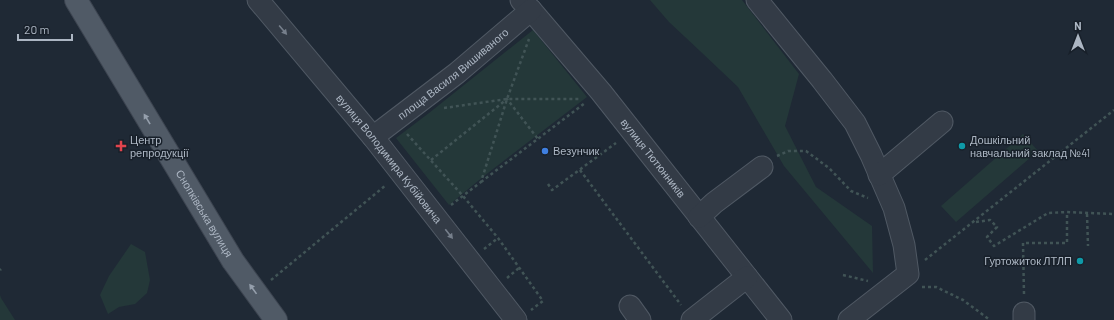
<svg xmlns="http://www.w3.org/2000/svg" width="1114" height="320" font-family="Barlow,sans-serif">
<rect width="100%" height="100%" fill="#1f2935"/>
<g fill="#243839">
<path d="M650,0H742L799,74L785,126L816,187L872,226L873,273L784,166L738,87L700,51L669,22Z"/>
<path d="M533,30L587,97L484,176L449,205L396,138L429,113Z"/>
<path d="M1023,134L1038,151L956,222L941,206Z"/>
<path d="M131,244L145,252L150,280L147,293L135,304L119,307L108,314L100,295L109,276Z"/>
<path d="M0,295L1,298L15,320H0Z"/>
</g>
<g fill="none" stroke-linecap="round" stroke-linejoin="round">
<g stroke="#505964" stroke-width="23">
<g id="minor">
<path id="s1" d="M258,0L373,137L516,320"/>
<path id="s2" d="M521,0L531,10L601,92L781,320"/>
<path d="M757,0L822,80L855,123L871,155L894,208L904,245L908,274L849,320"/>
<path id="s3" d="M373,137L457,73L531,10"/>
<path d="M879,175L942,122"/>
<path d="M699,217L714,203L762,167"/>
<path d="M630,306L640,320"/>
<path d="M1024,313V320"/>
<path d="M692,320L747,277"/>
</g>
</g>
<g stroke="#3c4450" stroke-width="24">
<g id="major">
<path id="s4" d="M76,0L233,261L276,320"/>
</g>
</g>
<g stroke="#415456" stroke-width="2.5" stroke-dasharray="3 3" stroke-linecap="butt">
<path d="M444,108L507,99H581"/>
<path d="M407,134L463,196L498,238L543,301L531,310"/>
<path d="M777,156L788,151H806L829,168L851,191L868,198"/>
<path d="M431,160L507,99L538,139"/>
<path d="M580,170L681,305"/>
<path d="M481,182L585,103"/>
<path d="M548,184L552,190L616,143"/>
<path d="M451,205L481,182L507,99L529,39"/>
<path d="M1087,214L1088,246"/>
<path d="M976,222L990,220L997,227L987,237L994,246L1048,213L1067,212L1114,214"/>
<path d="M484,249L498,238"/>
<path d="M925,260L1114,110"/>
<path d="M0,270L1,269"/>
<path d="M843,275L868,281"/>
<path d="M507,278L519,268"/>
<path d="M271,280L386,185"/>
<path d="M922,287H936L963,300L990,320"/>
<path d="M1024,294L1023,243H1067V212"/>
</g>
<use href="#minor" stroke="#333b46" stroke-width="21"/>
<use href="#major" stroke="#505a66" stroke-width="22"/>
</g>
<defs><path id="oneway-solid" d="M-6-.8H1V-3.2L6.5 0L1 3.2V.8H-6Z"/></defs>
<g fill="#767f8b">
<use href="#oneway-solid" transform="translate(283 30) rotate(50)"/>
<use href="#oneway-solid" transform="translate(449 234) rotate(52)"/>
</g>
<g fill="#959fac">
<use href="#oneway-solid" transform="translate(147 119) rotate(-121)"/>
<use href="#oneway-solid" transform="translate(253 289) rotate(-126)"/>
</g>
<path fill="#e0444e" stroke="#18202a" stroke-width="1.5" d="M119 140h4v4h4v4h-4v4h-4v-4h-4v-4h4z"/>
<g fill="#0f9aa8" stroke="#18202a" stroke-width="1.5">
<circle cx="962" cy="146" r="4"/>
<circle cx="1080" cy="261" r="4"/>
</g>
<circle fill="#3f7fe0" stroke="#18202a" stroke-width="1.5" cx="545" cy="151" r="4"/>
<g text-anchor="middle" stroke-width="3" stroke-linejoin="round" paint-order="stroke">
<g font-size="11" fill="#acb6c3" stroke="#18202a">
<text dy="4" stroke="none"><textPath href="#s3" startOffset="102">площа Василя Вишиваного</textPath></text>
<text dy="4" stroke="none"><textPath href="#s1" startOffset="206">вулиця Володимира Кубійовича</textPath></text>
<text dy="4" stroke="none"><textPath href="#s2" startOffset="206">вулиця Тютюнників</textPath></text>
<text dy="4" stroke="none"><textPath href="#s4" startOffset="249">Снопківська вулиця</textPath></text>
</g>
<g font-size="11" fill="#acb6c3" stroke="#18202a" text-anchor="start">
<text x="130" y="144">Центр<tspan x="130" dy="13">репродукції</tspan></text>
<text x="970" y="144">Дошкільний<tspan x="970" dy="13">навчальний заклад №41</tspan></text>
<text x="553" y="155">Везунчик</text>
<text x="1072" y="265" text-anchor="end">Гуртожиток ЛТЛП</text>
</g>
</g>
<g transform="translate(1078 36)" stroke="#18202a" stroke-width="3" paint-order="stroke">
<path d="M0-3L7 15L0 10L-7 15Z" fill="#acb6c3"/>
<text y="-6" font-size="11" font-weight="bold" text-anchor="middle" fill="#acb6c3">N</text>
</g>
<path d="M18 34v6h54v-6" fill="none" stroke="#acb6c3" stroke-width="2"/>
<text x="24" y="34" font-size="12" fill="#acb6c3" stroke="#18202a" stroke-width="3" paint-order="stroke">20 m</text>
</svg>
